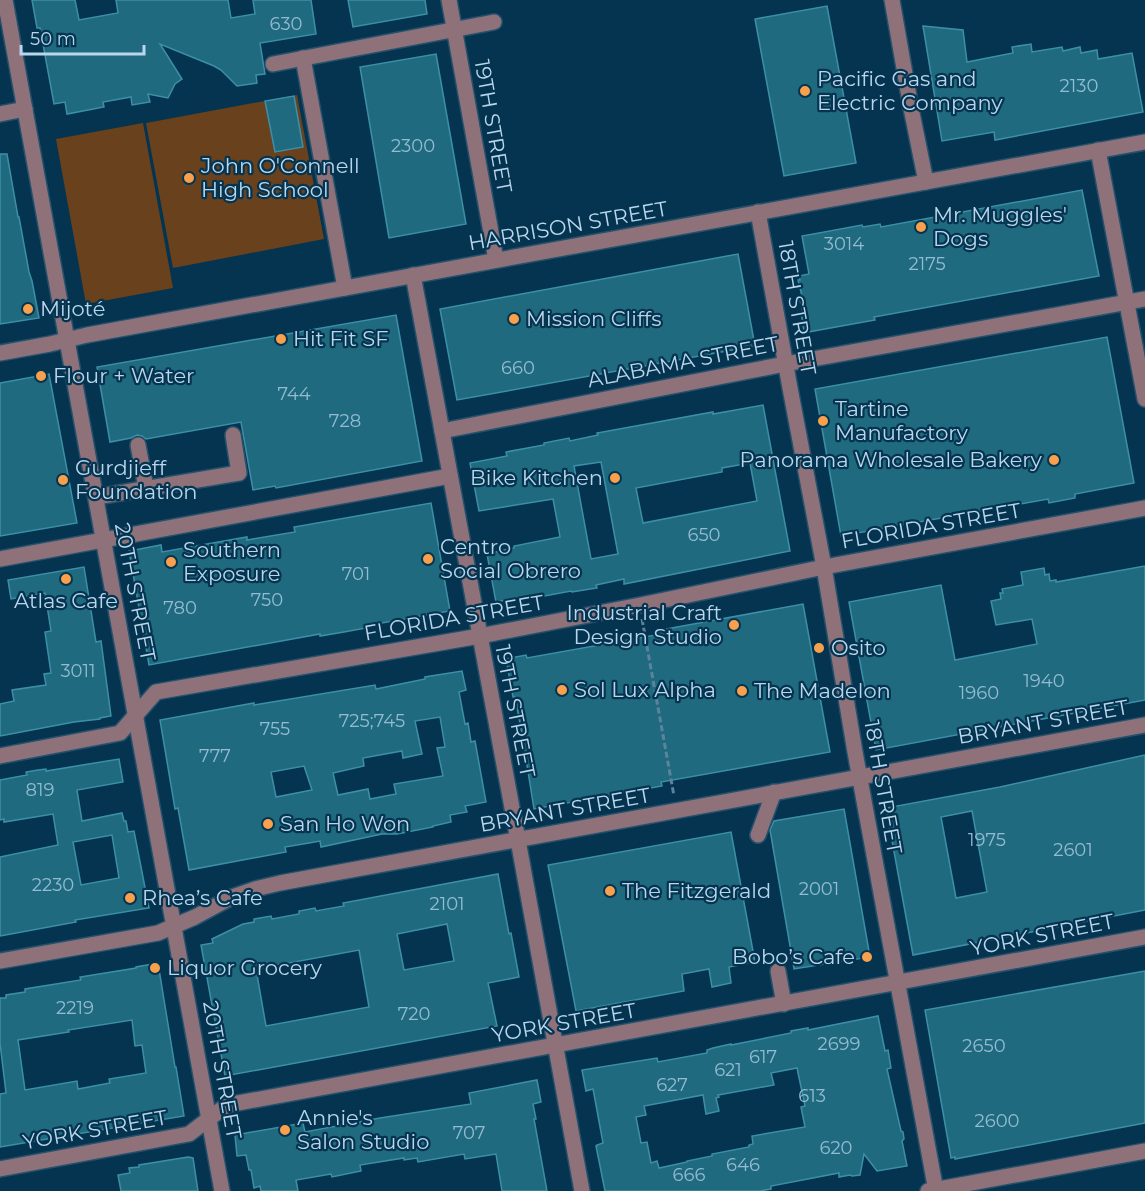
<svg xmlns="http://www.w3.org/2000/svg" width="1145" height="1191" font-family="Montserrat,sans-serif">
<rect width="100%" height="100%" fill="#043450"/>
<g fill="#69411c">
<path d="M297,95L324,239L173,268L146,123Z"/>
<path d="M143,123L173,288L86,304L56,139Z"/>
</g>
<g fill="#206a7f" stroke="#3d8fa8" stroke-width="1.5" fill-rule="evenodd">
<path d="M32,0H75L79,20L118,13L116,0H228L231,18L255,14L253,0H311L316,34L260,43L265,74L256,75L257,83L237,86L221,70L214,66L160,44L182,79L175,84L168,98L148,94L150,102L132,105L131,97L103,102L104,107L67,114L65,102L54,104L40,28H37Z"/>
<path d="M348,0H425L427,14L353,27Z"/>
<path d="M827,6L856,163L784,176L755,19Z"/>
<path d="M923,26L963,30L967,62L1013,53L1012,47L1031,44L1032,52L1062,47L1063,51L1080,47L1081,53L1097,50L1098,59L1132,53L1143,112L995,140L994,132L942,141Z"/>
<path d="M436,54L466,224L389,238L360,67Z"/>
<path d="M294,96L303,147L275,152L265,101Z"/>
<path d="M0,154H7L18,217H19L29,272L32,281L39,318L0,324Z"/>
<path d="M1082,190L1099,276L874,317L875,320L808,332V330L804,331L801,312H803L799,297L802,296L798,280H800L799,276L809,274L802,236L862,225L863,227L880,224L881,227Z"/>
<path d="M738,254L755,346L457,400L440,309Z"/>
<path d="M396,315L422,461L276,488L275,486L253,490L241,422L146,439L142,436L137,435L131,438L110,442L97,367Z"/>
<path d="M1107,337L1134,483L1075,494V498L1049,503L1048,499L841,536L815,389Z"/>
<path d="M49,374L77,523L0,536V383Z"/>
<path d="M763,405L790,551L624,584V579L596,585L597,588L572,592L571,591L534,598L533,595L496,602L487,554L514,548V546L560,537L559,531L553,499L479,511L470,463L507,456L506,452L544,445V443L569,438L570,441L598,435L597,433L713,412V414ZM601,462L618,554L591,559L574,466ZM750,463L757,501L643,523L636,488L722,472V468Z"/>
<path d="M431,503L450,611L376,624L377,626L344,632L320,636V634L149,665L129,551L161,545L162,552L247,537V540L295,532L294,527Z"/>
<path d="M1145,566V700L876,750L849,602L941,585L955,660L1037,644L1032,619L996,625L991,601L1001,599L1000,593H1003L1002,589L1023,585L1021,572L1044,568L1045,575L1049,574L1050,581L1056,580V582Z"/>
<path d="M84,567L96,642L101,641L111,716L100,718V719L74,722L0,736V704L14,701L12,690L46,685L44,674L51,673L45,632L51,631L45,593L11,599L8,580Z"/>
<path d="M803,604L830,752L661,782L662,786L534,809L522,734L515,697H513L506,659L526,655L527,658L656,635L655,631Z"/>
<path d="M462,671L466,690L459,692L465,724L468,723L471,742L475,741L486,802L465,806L467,812L450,815L451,822L433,826V827L397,834H382L321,847L320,841L309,843L285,847L286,852L189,870L178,808L175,809L160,720L254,703V705L375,685L376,689L425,679V677ZM440,717L445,747L437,748L443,776L394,784L396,794L370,799L368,789L338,795L333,773L364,766L363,758L402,751L403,758L422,754L415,721ZM304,766L312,790L276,797L271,772Z"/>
<path d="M1145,755V910L913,955L886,808L1000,787ZM972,811L987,892L956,898L941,817Z"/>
<path d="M119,759L123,782L77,790L82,821L122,813L124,821H126L128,832L134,831L149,908L75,920L76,922L0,936V857L58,845L53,814L4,822V819L0,820V780L27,775L26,772L38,770L46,769V771ZM112,835L119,878L81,885L73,842Z"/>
<path d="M844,809L870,957L794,969L770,830L774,821Z"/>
<path d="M731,832L755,962L729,967L731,983L712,987L709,969L682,974L684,991L576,1011L548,865Z"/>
<path d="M498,874L509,934L511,933L519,977L488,983L497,1026L225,1076L201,945L213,943L212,939L243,924L254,922V919L271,916L272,919L299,914V911L315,908L316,911L344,906L343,903ZM447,924L454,961L404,970L397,934ZM359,950L369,1007L266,1026L256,969Z"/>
<path d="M158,963L175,1067H176L184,1116L0,1147V1094L6,1093L0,1043V998H6V995L25,992V989L81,980L80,977L136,968V967ZM132,1020L135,1046L142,1045L146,1073L109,1079L110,1083L78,1089L77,1081L25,1090L18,1040L69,1032L68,1030Z"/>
<path d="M1145,971V1123L955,1159V1157L951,1158L925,1010Z"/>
<path d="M878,1016L885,1051L888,1050L891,1068L887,1069L901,1131L903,1132L904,1139L902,1141L907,1166L877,1171L864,1154L860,1175L852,1176L850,1175L839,1177V1173L771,1186V1189L760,1191H605L596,1146H597V1145L603,1143L596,1105L593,1089L586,1091L582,1070L657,1058L658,1062L707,1053V1050L713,1048L731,1044V1045L791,1033V1031L808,1028V1030ZM797,1068L805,1106L801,1107L805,1127L752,1136L753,1144L749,1145V1147L712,1154V1156L687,1161V1162L659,1168L657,1161L651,1163L647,1142L641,1143L636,1117L646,1115L644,1106L703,1095L706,1114L719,1111L716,1098L719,1097L718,1095L774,1085L771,1073Z"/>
<path d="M537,1080L541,1102L533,1104L536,1119H534L547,1191H502L496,1154L465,1159L464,1154L418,1162L417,1158L404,1160V1158L360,1165L361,1171L332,1177L331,1174L296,1180L298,1191H261L260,1186L254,1188L251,1170H249L246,1155L237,1156L235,1135L303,1123L305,1132L380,1118L471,1104L469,1093Z"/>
<path d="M188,1157L193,1158L198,1191H121L118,1175L130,1173L129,1168L139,1167V1165Z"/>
</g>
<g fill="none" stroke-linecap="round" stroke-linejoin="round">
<g stroke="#25516c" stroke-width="18">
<g id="minor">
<path d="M5,0L222,1191"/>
<path d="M449,0L496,260"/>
<path d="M892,0L911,108L926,182"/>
<path d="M303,58L345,288"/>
<path d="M273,64L494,22"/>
<path d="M0,114L25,109"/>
<path d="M1098,150L1145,399"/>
<path d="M758,212L790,388L824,567L855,752L936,1191"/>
<path d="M413,275L518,840L582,1191"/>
<path d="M0,353L50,344L87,335L1145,142"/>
<path d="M442,431L785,364L1145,299"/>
<path d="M138,445L146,488"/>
<path d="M96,497L239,473L233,435"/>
<path d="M0,559L450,476"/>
<path d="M0,756L120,733L156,692L480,636L640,605L824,567L1145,508"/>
<path d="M758,835L774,792"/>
<path d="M0,961L158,933L195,917L232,897L255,889L280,883L1145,725"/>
<path d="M778,971L784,1004"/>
<path d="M0,1169L189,1134L227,1105L1145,937"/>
<path d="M928,1191L1145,1151"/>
</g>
</g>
<path stroke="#5c839c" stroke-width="3" stroke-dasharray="6 3" stroke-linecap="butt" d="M642,619L674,796"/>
<use href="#minor" stroke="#8f7179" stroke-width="15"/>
</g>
<g fill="#f9a04c" stroke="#043450" stroke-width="2">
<circle cx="805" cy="91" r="6"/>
<circle cx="189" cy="178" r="6"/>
<circle cx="921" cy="227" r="6"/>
<circle cx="28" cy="309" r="6"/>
<circle cx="514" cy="319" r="6"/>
<circle cx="281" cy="339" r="6"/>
<circle cx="41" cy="376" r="6"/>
<circle cx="823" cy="421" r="6"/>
<circle cx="1054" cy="460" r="6"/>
<circle cx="615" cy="478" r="6"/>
<circle cx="63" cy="480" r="6"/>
<circle cx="428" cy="559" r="6"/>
<circle cx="171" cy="562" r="6"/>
<circle cx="66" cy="579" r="6"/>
<circle cx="734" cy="625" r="6"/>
<circle cx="819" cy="648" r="6"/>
<circle cx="562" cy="690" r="6"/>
<circle cx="742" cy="691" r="6"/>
<circle cx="268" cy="824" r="6"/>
<circle cx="610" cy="891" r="6"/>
<circle cx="130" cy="898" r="6"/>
<circle cx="867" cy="957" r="6"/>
<circle cx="155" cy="968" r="6"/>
<circle cx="285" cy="1130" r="6"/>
</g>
<g text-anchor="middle" stroke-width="4.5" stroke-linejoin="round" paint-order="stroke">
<g font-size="18" fill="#93bbd1">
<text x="286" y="30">630</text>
<text x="1079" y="92">2130</text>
<text x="413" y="152">2300</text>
<text x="844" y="250">3014</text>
<text x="927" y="270">2175</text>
<text x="518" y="374">660</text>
<text x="294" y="400">744</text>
<text x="345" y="427">728</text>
<text x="704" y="541">650</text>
<text x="356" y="580">701</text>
<text x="267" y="606">750</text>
<text x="180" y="614">780</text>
<text x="78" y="677">3011</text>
<text x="1044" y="687">1940</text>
<text x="979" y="699">1960</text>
<text x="372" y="727">725;745</text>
<text x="275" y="735">755</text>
<text x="215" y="762">777</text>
<text x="40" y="796">819</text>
<text x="987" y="846">1975</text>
<text x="1073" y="856">2601</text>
<text x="53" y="891">2230</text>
<text x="819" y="895">2001</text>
<text x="447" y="910">2101</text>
<text x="75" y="1014">2219</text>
<text x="414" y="1020">720</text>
<text x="839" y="1050">2699</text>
<text x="984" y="1052">2650</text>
<text x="763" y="1063">617</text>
<text x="728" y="1076">621</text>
<text x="672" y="1091">627</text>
<text x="812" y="1102">613</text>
<text x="997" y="1127">2600</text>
<text x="469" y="1139">707</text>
<text x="836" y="1154">620</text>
<text x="743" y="1171">646</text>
<text x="689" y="1181">666</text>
</g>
<g font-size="21" fill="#b9d6ec" stroke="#043450" text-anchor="start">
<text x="817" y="86">Pacific Gas and<tspan x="817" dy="24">Electric Company</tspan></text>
<text x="201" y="173">John O'Connell<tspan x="201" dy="24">High School</tspan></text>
<text x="933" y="222">Mr. Muggles'<tspan x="933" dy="24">Dogs</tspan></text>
<text x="40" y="316">Mijoté</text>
<text x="526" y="326">Mission Cliffs</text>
<text x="293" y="346">Hit Fit SF</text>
<text x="53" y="383">Flour + Water</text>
<text x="835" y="416">Tartine<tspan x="835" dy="24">Manufactory</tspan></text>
<text x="1042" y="467" text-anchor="end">Panorama Wholesale Bakery</text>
<text x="75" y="475">Gurdjieff<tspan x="75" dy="24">Foundation</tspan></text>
<text x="603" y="485" text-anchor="end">Bike Kitchen</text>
<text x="440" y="554">Centro<tspan x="440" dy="24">Social Obrero</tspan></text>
<text x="183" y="557">Southern<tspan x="183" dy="24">Exposure</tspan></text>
<text x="66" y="608" text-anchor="middle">Atlas Cafe</text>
<text x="722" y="620" text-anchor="end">Industrial Craft<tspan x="722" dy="24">Design Studio</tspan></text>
<text x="831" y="655">Osito</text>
<text x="574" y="697">Sol Lux Alpha</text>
<text x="754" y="698">The Madelon</text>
<text x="280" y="831">San Ho Won</text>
<text x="622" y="898">The Fitzgerald</text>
<text x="142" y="905">Rhea’s Cafe</text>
<text x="855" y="964" text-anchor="end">Bobo’s Cafe</text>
<text x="167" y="975">Liquor Grocery</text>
<text x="297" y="1125">Annie's<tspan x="297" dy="24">Salon Studio</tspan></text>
</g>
<g font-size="21" fill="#b9d6ec" stroke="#043450">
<text transform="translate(493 126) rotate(80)" y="7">19TH STREET</text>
<text transform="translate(568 226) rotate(-10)" y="7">HARRISON STREET</text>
<text transform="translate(797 308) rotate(80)" y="7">18TH STREET</text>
<text transform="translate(683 362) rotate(-11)" y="7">ALABAMA STREET</text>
<text transform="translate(931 526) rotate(-10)" y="7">FLORIDA STREET</text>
<text transform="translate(135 592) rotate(79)" y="7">20TH STREET</text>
<text transform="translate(454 618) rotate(-10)" y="7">FLORIDA STREET</text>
<text transform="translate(515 711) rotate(79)" y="7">19TH STREET</text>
<text transform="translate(1043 722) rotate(-10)" y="7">BRYANT STREET</text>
<text transform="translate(883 787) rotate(80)" y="7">18TH STREET</text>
<text transform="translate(565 810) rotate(-10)" y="7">BRYANT STREET</text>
<text transform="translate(1042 935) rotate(-11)" y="7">YORK STREET</text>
<text transform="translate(564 1023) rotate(-10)" y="7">YORK STREET</text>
<text transform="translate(222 1070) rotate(80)" y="7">20TH STREET</text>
<text transform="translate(95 1130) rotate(-10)" y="7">YORK STREET</text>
</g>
</g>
<path d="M21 45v9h123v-9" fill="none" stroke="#b9d6ec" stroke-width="3"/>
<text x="30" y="45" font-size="18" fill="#b9d6ec" stroke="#043450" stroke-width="4.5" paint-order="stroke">50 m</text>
</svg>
